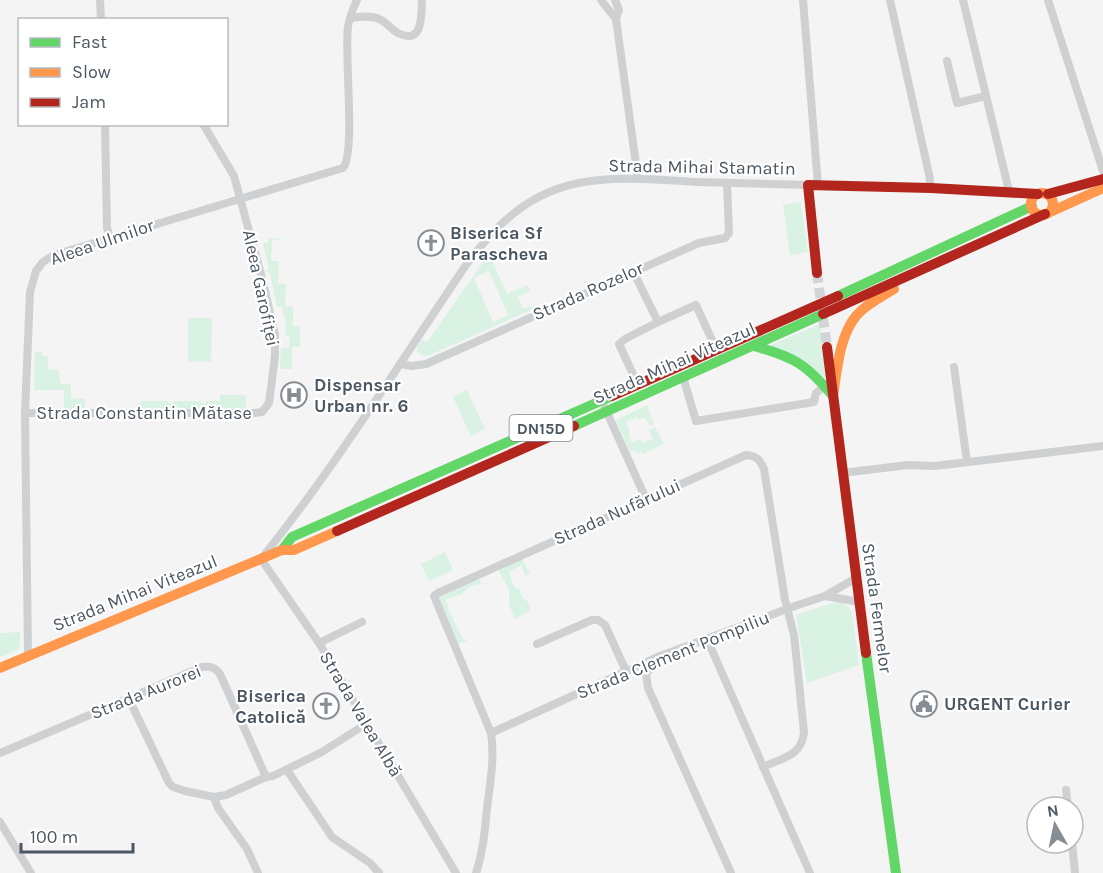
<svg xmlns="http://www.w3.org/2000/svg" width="1103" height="873" font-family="Karla,sans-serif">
<rect width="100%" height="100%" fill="#f4f4f4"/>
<g fill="#d9f2e3" fill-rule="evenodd">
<path d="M801,202L808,252L790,255L783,205Z"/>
<path d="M268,238L286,239L272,240L271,261H279L278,283L286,284L285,306H293V326L300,327V347H292V369H282L280,366L281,348H289L290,336H286L285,317L283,316V307H277L270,273L264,271L269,270L263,243H268Z"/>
<path d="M489,254L507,294L528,285L530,291L518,297L523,309L532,306L535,308L430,355L423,356L418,352L417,347L422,340L427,342ZM489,271L508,315L493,322L474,278Z"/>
<path d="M188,318H212L211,362L188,361Z"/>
<path d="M820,324L827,377L826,378L771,345Z"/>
<path d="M35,352H42L43,356H48V369L58,370L61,384H71V398L85,399V410H64V390H34Z"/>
<path d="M467,390L485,429L471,436L453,397Z"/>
<path d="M220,395H246V409L140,410V403L143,401H168L169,403H173L174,401H201V403H206V401H220Z"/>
<path d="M647,405L654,424L650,426L645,417L639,420L637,417L626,422L630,432L628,434L632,443L640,439L643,443L653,439L649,430L655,427L664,444L643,454L641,451L637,453L635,450L630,452L616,420Z"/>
<path d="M445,552L453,570L429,581L421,564Z"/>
<path d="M522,558L530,574L525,576L521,565L509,572L512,582L516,589L519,588L523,599H526L531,610L515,619L509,605V590L498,569Z"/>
<path d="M479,578L482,586L479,584L471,586L462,593V594L445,600L449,606L447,607C452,616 460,635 464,640H468L458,644L439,598Z"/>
<path d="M841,602L852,611L859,665L807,683L796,615L829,604Z"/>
<path d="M20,632V647L16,651L0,657V633Z"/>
</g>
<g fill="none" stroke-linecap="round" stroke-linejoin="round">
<path stroke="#d2d4d7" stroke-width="10" stroke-dasharray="10 5" stroke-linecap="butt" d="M817,273L827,347"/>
<g stroke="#ced0d2" stroke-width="8">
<path d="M100,0L101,20"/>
<path d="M601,0L616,19L638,179"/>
<path d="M615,0L619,10L616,19"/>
<path d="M803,0L818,185"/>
<path d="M890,0L929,174L931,188"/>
<path d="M963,0L1009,191"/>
<path d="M1048,0L1103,171"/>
<path d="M351,18C360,17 371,15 379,19C387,22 391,30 398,33C424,46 421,14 422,0"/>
<path d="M947,61L957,103L986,96"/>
<path d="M105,124L107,228L110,237"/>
<path d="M633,271L658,322L625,339L619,344L638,385"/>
<path d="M658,322L696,305L716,349"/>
<path d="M400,364L412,366L426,364L699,243L725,238L729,233L727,183"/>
<path d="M954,367L967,462"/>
<path d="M683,377L696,421L814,402L816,393L825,386"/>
<path d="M605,408L646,499"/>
<path d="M25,413H255L262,412L269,403L275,356V335L263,282L234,176L203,124"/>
<path d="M842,473L908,465L935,466L1103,446"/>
<path d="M825,596L856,578"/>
<path d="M707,639L810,873"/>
<path d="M319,643L362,622"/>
<path d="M537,644L592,620H598L605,625L626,671"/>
<path d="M28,655L25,413L30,292L36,271L43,262L54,255L343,168C356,153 344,54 348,26C350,17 353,8 357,0"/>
<path d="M657,660L646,674L648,688L731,873"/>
<path d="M129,699L169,783L173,787L185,791L214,797L226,795L266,777L273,776L322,752L366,724"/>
<path d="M491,733L660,656L795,606L825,596L860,602"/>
<path d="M0,753L202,667C210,666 215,667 220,674L266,777"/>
<path d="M287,770L332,837L370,863L379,873"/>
<path d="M1066,790L1068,807"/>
<path d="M214,797L218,808L247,849L258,873"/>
<path d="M0,822L31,873"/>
<path d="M1072,843L1075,873"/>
<path d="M456,873L319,643L261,559C336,466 399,364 466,265C486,239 506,215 535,199C583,171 645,179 697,182C734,183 771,184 808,185"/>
<path d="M476,873C483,852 485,830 487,808C490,783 495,759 491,733L434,596L438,593L746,455C756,456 760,459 764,469L785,600L794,635L804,732C802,756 782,758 763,767"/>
</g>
<g stroke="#63d668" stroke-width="10">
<path d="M838,296L1032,206"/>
<path d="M754,346C794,357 806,364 833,396"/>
<path d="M574,426L823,314"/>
<path d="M282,550L292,537L612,396"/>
<path d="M866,653L896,873"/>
</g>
<g stroke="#ff974d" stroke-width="10">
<circle cx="1042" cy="204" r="11"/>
<path d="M1048,213L1103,188"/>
<path d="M833,396C837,371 839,337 856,316C866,304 881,297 894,289"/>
<path d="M0,668L282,550H294L337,531"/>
</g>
<g stroke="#b3261e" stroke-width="10">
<path d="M1048,194L1103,179"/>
<path d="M817,273L808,185L931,188L1038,194"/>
<path d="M823,314L1045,214"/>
<path d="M827,347L866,653"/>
<path d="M612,396L838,296"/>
<path d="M337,531L574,426"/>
</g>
</g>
<defs>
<g id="church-ring" transform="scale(1.35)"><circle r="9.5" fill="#fff" stroke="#868d94" stroke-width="1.5"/><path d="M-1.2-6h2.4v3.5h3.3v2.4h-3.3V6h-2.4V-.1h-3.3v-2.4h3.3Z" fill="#868d94"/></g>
<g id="hospital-ring" transform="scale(1.35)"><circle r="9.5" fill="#fff" stroke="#868d94" stroke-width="1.5"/><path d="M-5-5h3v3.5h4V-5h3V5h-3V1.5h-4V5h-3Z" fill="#868d94"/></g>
<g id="civic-ring" transform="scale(1.35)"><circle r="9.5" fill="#fff" stroke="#868d94" stroke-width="1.5"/><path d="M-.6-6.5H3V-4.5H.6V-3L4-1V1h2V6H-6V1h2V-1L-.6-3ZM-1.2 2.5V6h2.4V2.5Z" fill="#868d94"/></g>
</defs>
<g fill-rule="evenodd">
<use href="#church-ring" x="431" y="243"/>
<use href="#hospital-ring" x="294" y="395"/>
<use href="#civic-ring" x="924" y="704"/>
<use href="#church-ring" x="326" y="706"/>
</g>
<g text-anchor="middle" stroke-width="4.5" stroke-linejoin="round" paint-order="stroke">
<rect fill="#fff" stroke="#808990" stroke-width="1.5" x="509.5" y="415" width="63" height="26" rx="4.5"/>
<g font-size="16" font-weight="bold" fill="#4a5661">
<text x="541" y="434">DN15D</text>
</g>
<g font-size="18" fill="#4a5661" stroke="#fff">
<text transform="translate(702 167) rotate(1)" y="6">Strada Mihai Stamatin</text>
<text transform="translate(102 242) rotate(-19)" y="6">Aleea Ulmilor</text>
<text transform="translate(261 288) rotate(78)" y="6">Aleea Garofiței</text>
<text transform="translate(588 291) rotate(-24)" y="6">Strada Rozelor</text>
<text transform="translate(674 363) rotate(-24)" y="6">Strada Mihai Viteazul</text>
<text x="144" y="419">Strada Constantin Mătase</text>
<text transform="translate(617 512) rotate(-24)" y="6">Strada Nufărului</text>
<text transform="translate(135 593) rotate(-22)" y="6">Strada Mihai Viteazul</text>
<text transform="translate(877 608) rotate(82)" y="6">Strada Fermelor</text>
<text transform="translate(673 655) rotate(-22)" y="6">Strada Clement Pompiliu</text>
<text transform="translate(146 692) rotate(-22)" y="6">Strada Aurorei</text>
<text transform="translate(361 714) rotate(59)" y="6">Strada Valea Albă</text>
</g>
<g font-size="18" font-weight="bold" fill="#4a5661" stroke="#fff" text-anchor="start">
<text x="450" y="239">Biserica Sf<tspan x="450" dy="21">Parascheva</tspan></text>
<text x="314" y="391">Dispensar<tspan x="314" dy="21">Urban nr. 6</tspan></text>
<text x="306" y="702" text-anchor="end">Biserica<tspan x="306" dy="21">Catolică</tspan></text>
<text x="944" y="710">URGENT Curier</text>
</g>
</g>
<rect x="18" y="18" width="210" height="108" fill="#ffffff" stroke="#b7bbc0" stroke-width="1.5"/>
<rect x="30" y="38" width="30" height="9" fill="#63d668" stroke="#b7bbc0" stroke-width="1.5"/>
<text x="72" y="48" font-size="18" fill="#4a5661">Fast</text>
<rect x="30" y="68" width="30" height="9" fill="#ff974d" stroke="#b7bbc0" stroke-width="1.5"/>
<text x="72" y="78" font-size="18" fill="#4a5661">Slow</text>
<rect x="30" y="98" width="30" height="9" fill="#b3261e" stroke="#b7bbc0" stroke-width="1.5"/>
<text x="72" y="108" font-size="18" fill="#4a5661">Jam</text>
<g transform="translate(1055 825) rotate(351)"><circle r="28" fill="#ffffff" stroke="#b7bbc0" stroke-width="1.5"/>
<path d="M0-4.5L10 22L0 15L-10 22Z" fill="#868d94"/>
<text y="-9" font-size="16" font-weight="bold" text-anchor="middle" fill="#4a5661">N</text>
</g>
<path d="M21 843v9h112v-9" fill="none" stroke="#4a5661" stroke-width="3"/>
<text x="30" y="843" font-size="18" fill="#4a5661" stroke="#ffffff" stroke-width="4.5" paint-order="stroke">100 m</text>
</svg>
